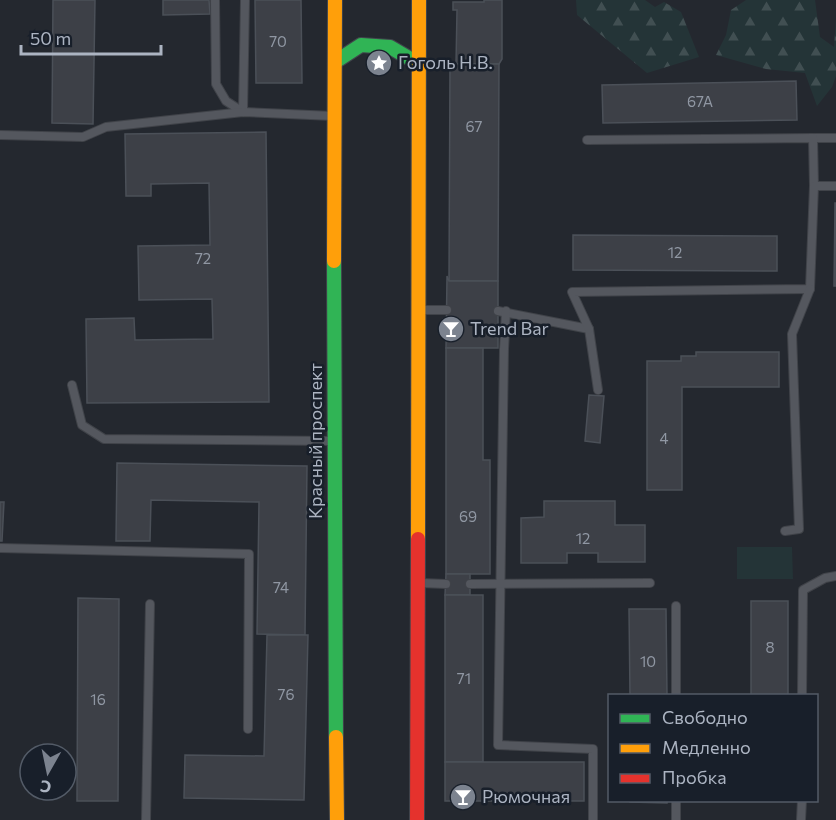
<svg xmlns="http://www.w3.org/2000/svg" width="836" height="820" font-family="Commissioner,sans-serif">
<defs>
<pattern id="forest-firs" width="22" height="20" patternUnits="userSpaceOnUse" patternTransform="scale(1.5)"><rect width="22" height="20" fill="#243437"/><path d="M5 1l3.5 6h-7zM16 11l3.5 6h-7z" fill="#414f52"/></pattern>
</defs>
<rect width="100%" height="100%" fill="#24282f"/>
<g fill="url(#forest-firs)">
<path d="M576,0H645L655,7L664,2L681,12L699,57L647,73L577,15Z"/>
<path d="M746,0H815L820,37L834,47L836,19V76L832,87L817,106L805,73L766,69L716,55L726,35L731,10Z"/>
</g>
<path fill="#243437" d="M737,547H792L793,579H737Z"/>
<g fill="#3d4047" stroke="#4b5058" stroke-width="1.5">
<path d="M53,0H95L93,124L52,123Z"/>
<path d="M163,0H209L210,14L163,15Z"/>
<path d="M255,0H301L302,83H256Z"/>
<path d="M484,0H502V59L499,64H456L457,10H453V2H484Z"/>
<path d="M450,64H499L498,281H449Z"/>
<path d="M796,81L797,120L603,123L602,85Z"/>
<path d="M266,132L269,402L87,403L86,319L134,318L135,340L213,339L212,299L139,300L138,246L210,245L209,183L151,184V196H126L125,134Z"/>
<path d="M835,203H836V286H834Z"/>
<path d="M573,235L777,236V271L573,270Z"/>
<path d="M447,276L449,281H498V348H446Z"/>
<path d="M446,348H483V460H490V574H446Z"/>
<path d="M696,352H779V387H682V490H647V361H681V356H696Z"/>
<path d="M589,395L604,396L600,443L585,441Z"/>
<path d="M117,463L307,466L305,635L257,634L259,502L151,500L150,541H116Z"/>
<path d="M544,501H615V525H645V562H598V553H567V563H521V518L544,517Z"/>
<path d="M0,502H4L2,541H0Z"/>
<path d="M446,574H470V595H445Z"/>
<rect x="445" y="595" width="38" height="167"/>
<path d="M78,598L119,599L118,801H77Z"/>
<rect x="751" y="601" width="37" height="95"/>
<path d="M629,609H666L667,696H630Z"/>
<path d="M267,635H308L304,800L184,798L185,755L264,756Z"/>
<rect x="445" y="762" width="139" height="39"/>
<path d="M630,800H667V803L630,802Z"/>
</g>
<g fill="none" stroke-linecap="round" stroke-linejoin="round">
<g stroke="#404349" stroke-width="10">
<g id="lane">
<path d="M215,0L216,84L226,101L243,112L245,0"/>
<path d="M0,135L83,137L106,127L243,112L333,116"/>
<path d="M813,138H836"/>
<path d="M587,140L813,138L814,186"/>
<path d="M422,310H447"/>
<path d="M498,311L589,329L598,390"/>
<path d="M506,311L504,349L498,745L593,749V820"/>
<path d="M589,329L572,292L810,289L814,186H836"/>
<path d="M72,385L82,425L104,439L331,441"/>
<path d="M785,531L799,529L792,334L810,289"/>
<path d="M0,548L249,554L248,729"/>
<path d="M421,583L446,584"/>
<path d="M470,584L650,583"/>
<path d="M676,606V696"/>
<path d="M802,696L803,590L825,578L836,576"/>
<path d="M676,800V820"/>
<path d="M146,820L150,604"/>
<path d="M801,820L802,800"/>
</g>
</g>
<g stroke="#41454c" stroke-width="16">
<g id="fast">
<path d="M335,62L361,45L390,47L419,64"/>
<path d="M334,261L336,737"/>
</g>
</g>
<g stroke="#41454c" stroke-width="16">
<g id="slow">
<path d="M334,261L335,0"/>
<path d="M418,539L419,0"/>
<path d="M336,737L337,820"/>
</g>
</g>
<g stroke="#41454c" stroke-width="16">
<path id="jam" d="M417,820L418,539"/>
</g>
<use href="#lane" stroke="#54575e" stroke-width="8"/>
<use href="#fast" stroke="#30b455" stroke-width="14"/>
<use href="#slow" stroke="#ff9f0a" stroke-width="14"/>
<use href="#jam" stroke="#e5322d" stroke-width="14"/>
</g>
<defs>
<g id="sight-disc" transform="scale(1.35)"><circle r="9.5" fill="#7c838f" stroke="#181f2a"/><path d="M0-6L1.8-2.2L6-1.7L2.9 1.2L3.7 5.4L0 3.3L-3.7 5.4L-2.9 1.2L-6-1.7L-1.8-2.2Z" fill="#fff"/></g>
<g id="bar-disc" transform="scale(1.35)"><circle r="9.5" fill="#7c838f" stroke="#181f2a"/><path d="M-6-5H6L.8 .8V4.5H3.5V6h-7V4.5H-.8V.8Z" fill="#fff"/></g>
</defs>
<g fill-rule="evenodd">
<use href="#sight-disc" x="379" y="63"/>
<use href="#bar-disc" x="451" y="329"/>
<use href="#bar-disc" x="463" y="797"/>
</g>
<g text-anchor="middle" stroke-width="5" stroke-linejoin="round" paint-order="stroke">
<g font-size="15" fill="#9097a3">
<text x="278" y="47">70</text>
<text x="700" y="107">67А</text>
<text x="474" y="132">67</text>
<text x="675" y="258">12</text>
<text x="203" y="264">72</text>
<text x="664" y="444">4</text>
<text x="468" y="522">69</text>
<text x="583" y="544">12</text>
<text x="281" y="593">74</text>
<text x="770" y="653">8</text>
<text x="648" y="667">10</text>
<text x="464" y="684">71</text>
<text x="286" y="700">76</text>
<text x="98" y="705">16</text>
</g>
<g font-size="18" fill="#acb4c2" stroke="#181f2a" text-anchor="start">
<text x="398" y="69">Гоголь Н.В.</text>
<text x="470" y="335">Trend Bar</text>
<text x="482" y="803">Рюмочная</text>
</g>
<g font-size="18" fill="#acb4c2" stroke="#181f2a">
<text transform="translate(316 441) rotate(-90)" y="6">Красный проспект</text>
</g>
</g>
<rect x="608" y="694" width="210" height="108" fill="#181f2a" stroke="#535b67" stroke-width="1.5"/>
<rect x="620" y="714" width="30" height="9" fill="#30b455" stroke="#535b67" stroke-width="1.5"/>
<text x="662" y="724" font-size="18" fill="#acb4c2">Свободно</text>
<rect x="620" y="744" width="30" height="9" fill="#ff9f0a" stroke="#535b67" stroke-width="1.5"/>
<text x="662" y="754" font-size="18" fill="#acb4c2">Медленно</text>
<rect x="620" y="774" width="30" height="9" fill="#e5322d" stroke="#535b67" stroke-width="1.5"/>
<text x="662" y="784" font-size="18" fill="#acb4c2">Пробка</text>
<g transform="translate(48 772) rotate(189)"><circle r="28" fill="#181f2a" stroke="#535b67" stroke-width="1.5"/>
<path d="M0-4.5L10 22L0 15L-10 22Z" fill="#7c838f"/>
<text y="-9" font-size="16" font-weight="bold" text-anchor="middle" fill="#acb4c2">С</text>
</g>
<path d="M21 45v9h140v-9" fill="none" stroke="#acb4c2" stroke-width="3"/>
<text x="30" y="45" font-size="18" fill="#acb4c2" stroke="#181f2a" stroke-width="4.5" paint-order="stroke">50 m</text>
</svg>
